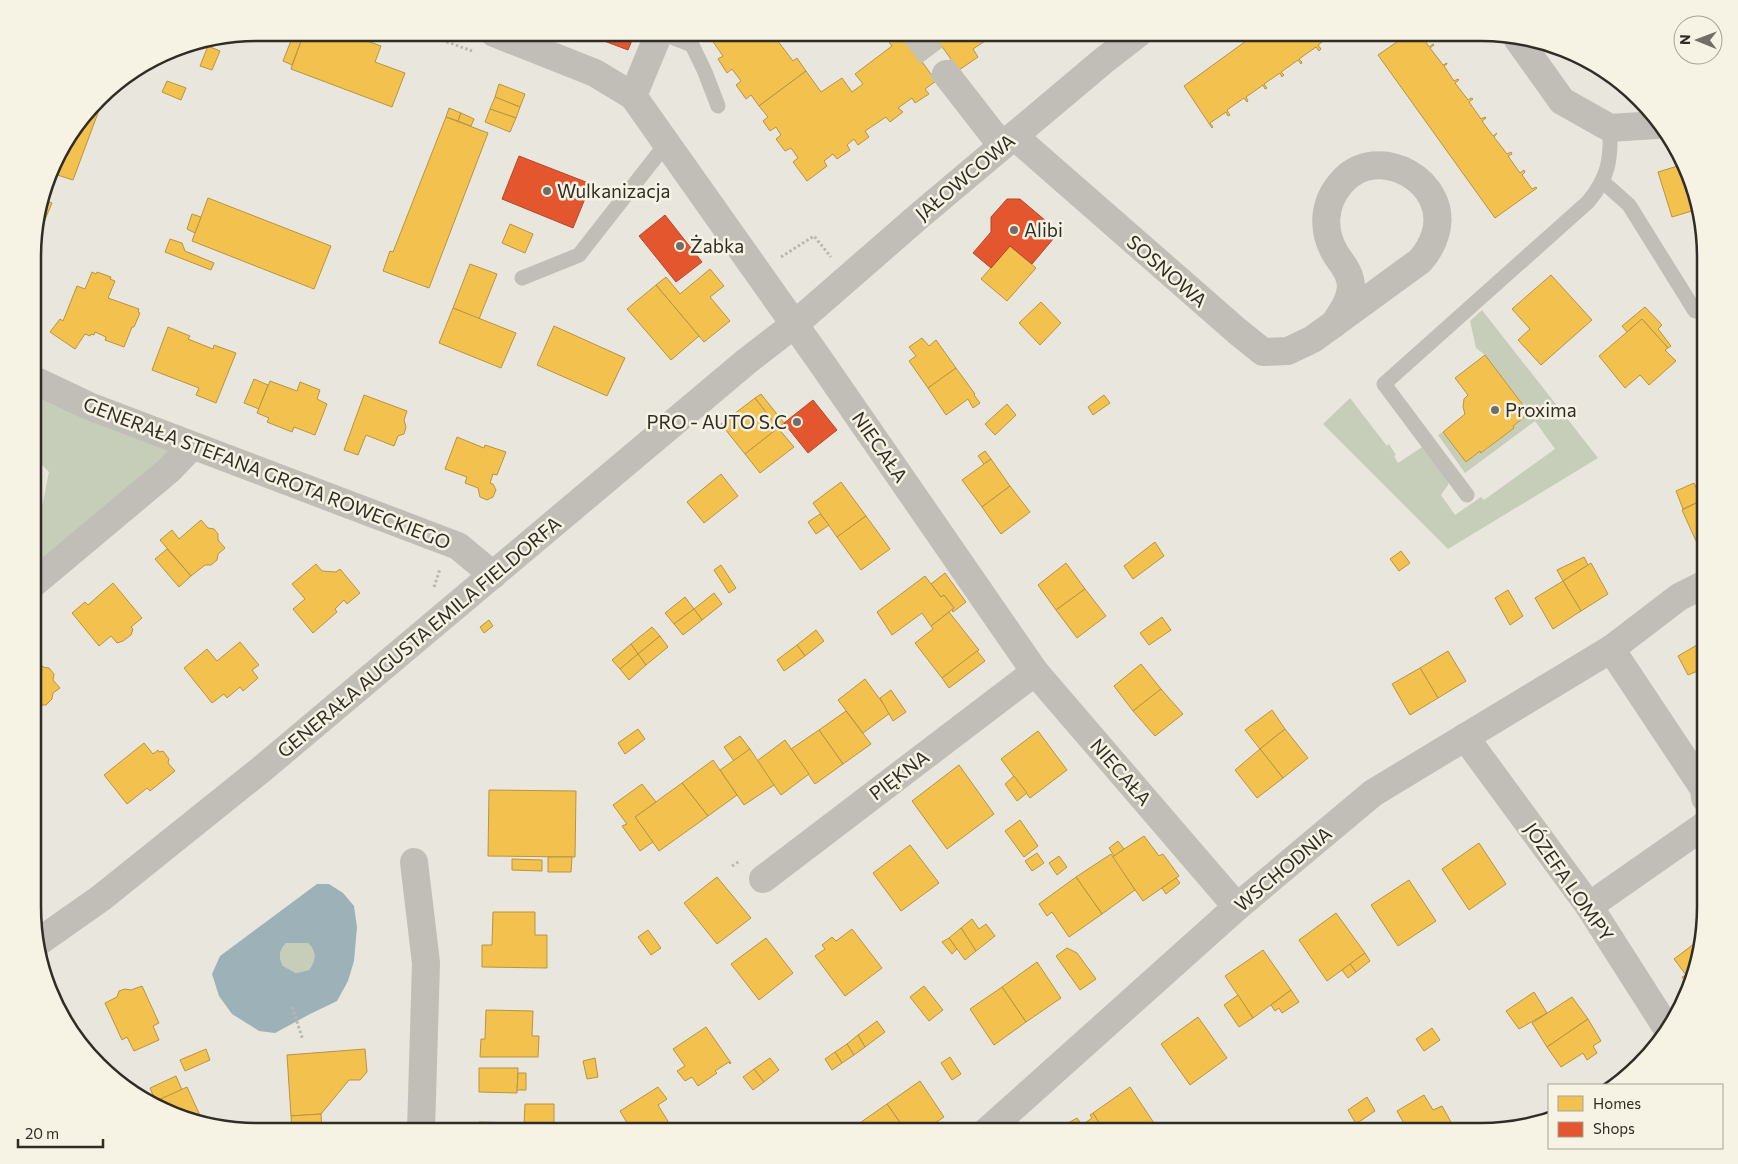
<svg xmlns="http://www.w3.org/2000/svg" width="1738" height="1164" font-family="Commissioner,sans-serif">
<rect width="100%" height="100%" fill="#e9e6de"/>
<g fill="#c6ceb9">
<path d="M1482,310L1598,458L1448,549L1323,424L1350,398L1387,446L1389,444L1396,455L1394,456L1398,463L1425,445L1449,481L1448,485L1441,495L1455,515L1481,497L1484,500L1555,449L1535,421L1465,473L1438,435L1443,432L1466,462L1480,451L1482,453L1514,428L1513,426L1529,413L1485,355L1476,348L1470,321Z"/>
<path d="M34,390L184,454L34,572V525L39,521L49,472L34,457Z"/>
<path d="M286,943H308C317,953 316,960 309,970L296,973L283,966C278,956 279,951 286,943Z"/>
</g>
<path fill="#9cb2b8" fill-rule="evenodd" d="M317,884H329L343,893L354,906L357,927L354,961L348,981L337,1001L310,1014L275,1033L259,1031L232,1014L219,996L212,974L220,956ZM286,943H308C317,952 316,960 309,970L296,973L283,966C278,956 279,951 286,943Z"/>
<g fill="#f2c14e" stroke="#b89442">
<path d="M294,33H304L292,65L283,61Z"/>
<path d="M304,33H345L381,46L375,62L405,73L392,107L291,69Z"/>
<path d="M707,33H779L774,36L793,61L797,58L806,71L759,106L751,95L746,99L736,85L741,81L732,69L727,73L718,59L723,56Z"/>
<path d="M901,33L936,81L925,89L929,94L915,103L912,98L898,108L903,112L890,122L886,117L865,131L869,137L858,145L854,139L847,145L850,150L837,159L833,154L824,161L827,166L807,181L793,162L798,158L791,148L785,151L776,139L781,135L776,127L770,131L763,121L768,117L759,106L806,71L821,92L842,78L852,92L863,84L855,74L892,46L889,42Z"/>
<path d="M932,33H1011L999,42L994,35L973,49L978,57L959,70Z"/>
<path d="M1257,33H1336L1337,37L1335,38L1333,34L1318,45L1321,49L1319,51L1316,47L1299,59L1302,62L1301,64L1298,60L1281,72L1284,75L1282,77L1280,73L1264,84L1267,88L1265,89L1263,85L1246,97L1248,101L1247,102L1244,98L1227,110L1230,115L1228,116L1226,112L1210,123L1213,127L1212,128L1184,86Z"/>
<path d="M1410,33H1420L1429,47L1433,44L1434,45L1430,48L1443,65L1447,63V64L1444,66L1454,81L1458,79L1459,80L1455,83L1468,100L1471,98L1473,99L1469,102L1481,119L1485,117L1486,118L1482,121L1493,136L1497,133L1494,137L1507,154L1511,152L1512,154L1508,156L1520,173L1524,170L1525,172L1522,175L1532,189L1536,187L1537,188L1495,218L1378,55Z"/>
<path d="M208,46L220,51L212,70L200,66Z"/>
<path d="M167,81L186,88L181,100L162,92Z"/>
<path d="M499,84L525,94L520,107L495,97Z"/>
<path d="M105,94L73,180L51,173L56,158Z"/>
<path d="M495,97L520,107L516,118L490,109Z"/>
<path d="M449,108L461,113L458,121L446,117Z"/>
<path d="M490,109L516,118L510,132L485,122Z"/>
<path d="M461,113L474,119L471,126L458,121Z"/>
<path d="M446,117L488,133L429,288L383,271L390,251L393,252Z"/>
<path d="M1681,165L1695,210L1672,217L1658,172Z"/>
<path d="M208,198L331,246L314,289L192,241Z"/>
<path d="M43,200L52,203L44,222L37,219Z"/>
<path d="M192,214L201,217L195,233L187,229Z"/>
<path d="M510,224L533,234L525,253L502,243Z"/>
<path d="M170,239L182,243L185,251L214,263L211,270L165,252Z"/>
<path d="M1010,246L1036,268L1007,301L981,279Z"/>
<path d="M470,264L497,274L479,319L453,308Z"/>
<path d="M710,269L724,286L710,297L730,321L704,342L656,285L666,277L680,294Z"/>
<path d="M92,272L96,274L97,272L111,277L110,279L115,281L108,298L139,309L138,312L140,313L134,327H132L124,347L105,340L106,337L95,332L94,335L91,334L90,336L85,334L75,349L50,332L60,319L63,321L77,286L85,289Z"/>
<path d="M1551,275L1592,320L1541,365L1518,340L1530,329L1512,309Z"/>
<path d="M656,285L699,336L671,360L627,309Z"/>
<path d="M1041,302L1061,323L1040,345L1019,323Z"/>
<path d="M1645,307L1662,325L1658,329L1671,346L1668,348L1642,319L1627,332L1622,326Z"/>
<path d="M453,308L516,333L501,368L439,343Z"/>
<path d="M1642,319L1668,348L1665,350L1676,361L1649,385L1640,375L1625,388L1599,356Z"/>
<path d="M554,326L625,358L607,396L537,365Z"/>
<path d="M168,327L190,336L188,339L213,349L214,345L236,353L216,403L196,395L199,388L152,370Z"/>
<path d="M922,338L929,346L936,340L956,368L928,388L909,361L916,356L909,347Z"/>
<path d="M1485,355L1529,413L1513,426L1514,428L1481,453L1480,451L1466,462L1443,432L1465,414L1463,407L1464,399L1468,395L1455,378Z"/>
<path d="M956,368L975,394L974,395L980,403L973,408L968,399L946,415L928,388Z"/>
<path d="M254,379L268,385L259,409L244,403Z"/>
<path d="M270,381L297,391L300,382L320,390L317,399L327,404L315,435L294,427L292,432L267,422L269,418L257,413Z"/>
<path d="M761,394L784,423L778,428L755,398Z"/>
<path d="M364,395L407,411L404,420L406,427L404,434L398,436L394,446L366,435L358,455L344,450Z"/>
<path d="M1104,395L1110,403L1093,415L1088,407Z"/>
<path d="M755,398L778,428L745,454L721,424Z"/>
<path d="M1007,404L1016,415L995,435L985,424Z"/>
<path d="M778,428L794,447L760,473L745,454Z"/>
<path d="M457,437L484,448L485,445L506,452L497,475L493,474L490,483L493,484L496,490L493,497L487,500L480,497L478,488L465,483L467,477L445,469Z"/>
<path d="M985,451L991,459L984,464L978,456Z"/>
<path d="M991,459L1010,486L982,507L962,480Z"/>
<path d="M721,474L738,496L704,523L687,502Z"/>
<path d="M841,482L866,516L837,537L813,503Z"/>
<path d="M1694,483L1702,500L1683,509L1676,491Z"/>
<path d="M1010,486L1030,512L1001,534L982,507Z"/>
<path d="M1705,499V539L1697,543L1682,510Z"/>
<path d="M820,514L829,525L816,534L808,522Z"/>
<path d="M866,516L890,549L861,570L837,537Z"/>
<path d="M201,520L208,528L214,529L218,534V540L225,548L218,554L217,560L211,565H205L191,576L160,540L172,530L179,539Z"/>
<path d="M1155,542L1164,556L1133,579L1124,566Z"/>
<path d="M167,549L191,576L179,587L155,559Z"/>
<path d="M1401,551L1410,563L1399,571L1390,559Z"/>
<path d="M1584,557L1588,565L1563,581L1557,570Z"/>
<path d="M1066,563L1085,589L1056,610L1038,585Z"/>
<path d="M1591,563L1608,594L1581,611L1563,581Z"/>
<path d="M316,564L322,571L336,572L340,569L360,593L347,604L344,600L335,609L337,612L313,633L293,609L305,599L292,584Z"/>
<path d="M721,565L736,588L729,593L714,570Z"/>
<path d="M945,573L966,602L953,612L952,610L954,608L944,595L941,597L931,584Z"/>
<path d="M925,576L941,597L944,595L954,608L931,626L922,613L892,635L877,612Z"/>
<path d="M1563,581L1581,611L1553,629L1535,598Z"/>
<path d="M113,583L142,618L131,627L133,629L131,635L123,641L117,643L111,636L99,646L72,613L85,602L88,605Z"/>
<path d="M1085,589L1106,616L1077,638L1056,610Z"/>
<path d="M1508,590L1523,616L1510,625L1495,598Z"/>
<path d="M714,593L722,604L702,620L694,609Z"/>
<path d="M685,597L694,609L674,624L665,613Z"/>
<path d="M694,609L702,620L683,635L674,624Z"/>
<path d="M949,612L979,650L942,678L915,643L933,629L931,626Z"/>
<path d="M1162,617L1171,630L1149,645L1140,633Z"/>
<path d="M489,620L493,626L484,633L480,627Z"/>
<path d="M652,627L660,636L638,654L631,644Z"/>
<path d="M816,630L824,641L805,656L797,645Z"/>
<path d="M660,636L668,647L646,665L638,654Z"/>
<path d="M240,642L259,665L252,670L258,678L243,691L240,687L227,698L224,694L212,703L184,668L207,649L217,661Z"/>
<path d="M631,644L638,654L620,669L612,660Z"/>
<path d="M797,645L805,656L784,671L777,660Z"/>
<path d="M1697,645L1703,656L1705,655V668L1688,675L1678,656Z"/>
<path d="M977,651L985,661L949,688L942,678Z"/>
<path d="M1448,651L1466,681L1438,698L1420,668Z"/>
<path d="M638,654L646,665L629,680L620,669Z"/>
<path d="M36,659L43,667L49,668L54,674L53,680L60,688L53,693L52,699L46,705H40L34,709V660Z"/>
<path d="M1141,664L1161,689L1133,711L1114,686Z"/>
<path d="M1420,668L1438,698L1410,715L1392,684Z"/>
<path d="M865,679L890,713L863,733L838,700Z"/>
<path d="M1161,689L1183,714L1155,736L1133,711Z"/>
<path d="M891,690L906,712L893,721L880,698Z"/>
<path d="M1272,710L1285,729L1260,749L1245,730Z"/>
<path d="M846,711L871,744L843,764L819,730Z"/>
<path d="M638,729L645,739L625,754L618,743Z"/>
<path d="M1285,729L1308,758L1283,778L1260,749Z"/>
<path d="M819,730L843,764L815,784L791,749Z"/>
<path d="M1038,731L1067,770L1030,798L1001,759Z"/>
<path d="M740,736L750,749L734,761L724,747Z"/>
<path d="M785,740L809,774L781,795L757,761Z"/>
<path d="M144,743L153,754L158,750L159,752L163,751L169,759L168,763L175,771L150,791L147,788L127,804L104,775Z"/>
<path d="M750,749L774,785L744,805L720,770Z"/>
<path d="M1260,749L1283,778L1257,798L1235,770Z"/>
<path d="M713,760L737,795L708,816L682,783Z"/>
<path d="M959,765L994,814L947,849L912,801Z"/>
<path d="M1014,776L1027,793L1017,801L1005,784Z"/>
<path d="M682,783L708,816L659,851L635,817Z"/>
<path d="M642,784L656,802L635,817L653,842L640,851L622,826L627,824L613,805Z"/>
<path d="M489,790L576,791L575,857L488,856Z"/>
<path d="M1020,820L1038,846L1024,857L1005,831Z"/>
<path d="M1144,836L1159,856L1163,854L1179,876L1143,901L1112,857Z"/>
<path d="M1118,841L1124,849L1114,856L1109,848Z"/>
<path d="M1479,843L1506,884L1469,910L1442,869Z"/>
<path d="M910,845L939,883L901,911L873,873Z"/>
<path d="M1037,853L1044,863L1032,871L1025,861Z"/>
<path d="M1111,854L1135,890L1102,914L1076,877Z"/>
<path d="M1059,856L1067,867L1057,875L1049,863Z"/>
<path d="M548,857H572L571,872H548Z"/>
<path d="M512,859L542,860V871L512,870Z"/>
<path d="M717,877L751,918L717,944L684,903Z"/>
<path d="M1076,877L1102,914L1069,937L1052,912L1047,916L1039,904Z"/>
<path d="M1176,878L1180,883L1166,894L1162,888Z"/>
<path d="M1409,880L1436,921L1398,946L1371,905Z"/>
<path d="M493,912H535V935H547V968L482,967V945H492Z"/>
<path d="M1336,913L1365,953L1327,981L1299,940Z"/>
<path d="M972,919L979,929L986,924L995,936L976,951L961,928Z"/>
<path d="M961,928L976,951L965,960L949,938Z"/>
<path d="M852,929L882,968L845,996L815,956L825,949L822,945L832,937L836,941Z"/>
<path d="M648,930L661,948L651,955L638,937Z"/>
<path d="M766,938L793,973L759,1000L731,964Z"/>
<path d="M949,938L957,949L952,954L942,942Z"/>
<path d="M1699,940L1701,943L1694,979L1689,987L1682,977L1686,975L1674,959Z"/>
<path d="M1067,948L1077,953L1096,979L1080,990L1056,956Z"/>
<path d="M1263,950L1291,990L1253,1018L1225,976Z"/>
<path d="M1365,953L1370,961L1356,972L1350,964Z"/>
<path d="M1037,962L1061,998L1026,1022L1002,987Z"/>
<path d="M1350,964L1356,972L1348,978L1342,970Z"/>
<path d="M142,986L159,1023L153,1026L159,1040L134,1051L127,1037L122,1040L105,1003L117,997L119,991L125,989L131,990Z"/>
<path d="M924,986L943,1010L929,1021L910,997Z"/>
<path d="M1002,987L1026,1022L994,1045L970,1009Z"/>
<path d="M1291,990L1299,1002L1282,1013L1279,1008L1275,1011L1271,1005Z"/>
<path d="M1534,992L1547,1013L1519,1029L1506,1011Z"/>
<path d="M1238,995L1253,1018L1239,1027L1224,1005Z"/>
<path d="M1572,997L1588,1019L1547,1047L1532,1023Z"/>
<path d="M486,1010L533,1011L532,1036H539L538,1057H480L481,1039H485Z"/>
<path d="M1198,1017L1227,1058L1190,1085L1161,1044Z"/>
<path d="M1588,1019L1601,1041L1593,1046L1597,1053L1587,1060L1583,1053L1561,1067L1547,1047Z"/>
<path d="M877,1021L885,1032L865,1047L858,1035Z"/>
<path d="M706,1027L731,1063L730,1064L729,1062L715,1071L717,1073L698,1086L692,1077L685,1081L677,1071L685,1066L673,1049Z"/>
<path d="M1432,1028L1440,1040L1424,1051L1416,1039Z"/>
<path d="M858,1035L865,1047L854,1055L847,1044Z"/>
<path d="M847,1044L854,1055L842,1063L835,1052Z"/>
<path d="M206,1049L210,1060L185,1071L180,1060Z"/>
<path d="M365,1049L367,1072L360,1080H349L321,1114L291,1116L287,1055Z"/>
<path d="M835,1052L842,1063L832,1070L825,1059Z"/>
<path d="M950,1057L961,1074L952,1080L941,1063Z"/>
<path d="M595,1058L598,1077L587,1079L583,1061Z"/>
<path d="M770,1058L779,1070L764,1082L754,1069Z"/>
<path d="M479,1068H518L517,1093L479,1092Z"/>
<path d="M754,1069L764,1082L753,1090L743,1077Z"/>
<path d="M518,1073H526V1090H517Z"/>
<path d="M176,1076L182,1090L156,1102L150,1088Z"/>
<path d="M920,1081L944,1117L923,1131H906L887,1104Z"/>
<path d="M187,1087L203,1122L185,1120L152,1103Z"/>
<path d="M658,1087L667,1099L658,1105L669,1123L656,1131H632L620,1111Z"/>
<path d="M1130,1087L1158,1129L1154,1131H1104L1093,1113Z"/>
<path d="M1424,1095L1433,1110L1442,1106L1456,1131H1400L1406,1127L1397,1111Z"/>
<path d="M1367,1097L1375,1111L1356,1124L1348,1110Z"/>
<path d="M525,1104H554V1125H524Z"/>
<path d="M887,1104L906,1131H857L854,1127Z"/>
<path d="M1093,1113L1104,1131H1073L1068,1123L1077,1118L1082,1125L1092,1118L1090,1115Z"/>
<path d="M321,1114L322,1131H292L291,1116Z"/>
<path d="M479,1122L516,1123V1131H478Z"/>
</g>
<g fill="#e4572e" stroke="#af4a2c">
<path d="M583,33H635L628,50Z"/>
<path d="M519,156L591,184L573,228L502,199Z"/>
<path d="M1007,199H1020L1059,232L1032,264L1010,246L991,268L973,253L991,232V217Z"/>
<path d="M665,215L702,262L676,282L639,236Z"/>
<path d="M813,400L837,430L808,453L784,423Z"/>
</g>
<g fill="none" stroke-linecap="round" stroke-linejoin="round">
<path stroke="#c4c1b9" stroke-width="28" stroke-dasharray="28 14" stroke-linecap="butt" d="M915,33L946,74"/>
<g stroke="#bab7b0" stroke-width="3" stroke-dasharray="2.5 2.5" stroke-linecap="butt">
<path d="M423,33L472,51"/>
<path d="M781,257L814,236L831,257"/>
<path d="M434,587L440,569"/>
<path d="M732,866L740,861"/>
<path d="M292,1007L303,1040"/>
</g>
<g stroke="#c1beb7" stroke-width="15">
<path d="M661,33L692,45L705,72L718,106"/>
<path d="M1602,181L1629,205L1695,311"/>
<path d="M522,278L579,255L666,144"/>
<path d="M1467,495L1384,384L1588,202C1609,177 1611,159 1610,128"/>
</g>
<g stroke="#c1beb7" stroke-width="28">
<path d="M494,33L595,73L633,96L821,362L1035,672L1237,907"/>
<path d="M1517,38L1562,101L1610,128L1656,125"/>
<path d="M946,74L1002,146"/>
<path d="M633,96L659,33"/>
<path d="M1014,136L1237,331L1263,352L1288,351L1313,339L1420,261C1427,253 1432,245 1435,235C1452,182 1377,140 1341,183C1323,204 1322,230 1335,253C1342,264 1351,273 1351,287C1350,301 1342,312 1334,324"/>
<path d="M34,380L89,406L458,546L493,575"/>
<path d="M34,583L169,470L192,446"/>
<path d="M1611,649L1704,789L1705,798"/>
<path d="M1465,737L1589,906L1668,1030"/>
<path d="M414,862L426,963L421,1131"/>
<path d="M763,879L1035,672"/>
<path d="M1589,906L1705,825"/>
<path d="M37,943L101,898L263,768L747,361L795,324L919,216L1103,61L1139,33"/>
<path d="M987,1131L1237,907L1373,793L1611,649L1679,597L1705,584"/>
</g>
</g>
<g fill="#726d66" stroke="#f6f2e4" stroke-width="2">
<circle cx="547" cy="191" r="5"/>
<circle cx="1014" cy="230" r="5"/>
<circle cx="680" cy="246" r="5"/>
<circle cx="1495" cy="410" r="5"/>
<circle cx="797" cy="422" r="5"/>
</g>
<g text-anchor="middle" stroke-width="5" stroke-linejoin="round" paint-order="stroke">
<g font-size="19" fill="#322c26" stroke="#f6f2e4">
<text transform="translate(965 177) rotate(-40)" y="7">JAŁOWCOWA</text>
<text transform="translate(1167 271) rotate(41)" y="7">SOSNOWA</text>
<text transform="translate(880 447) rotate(55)" y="7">NIECAŁA</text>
<text transform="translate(267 473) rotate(21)" y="7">GENERAŁA STEFANA GROTA ROWECKIEGO</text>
<text transform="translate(419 637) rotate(-40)" y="7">GENERAŁA AUGUSTA EMILA FIELDORFA</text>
<text transform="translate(1121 772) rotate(49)" y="7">NIECAŁA</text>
<text transform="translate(899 775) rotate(-37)" y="7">PIĘKNA</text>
<text transform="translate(1283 869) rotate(-40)" y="7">WSCHODNIA</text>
<text transform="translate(1569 882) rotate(55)" y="7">JÓZEFA LOMPY</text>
</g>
<g font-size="19" fill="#322c26" stroke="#f6f2e4" text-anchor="start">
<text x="557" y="198">Wulkanizacja</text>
<text x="1024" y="237">Alibi</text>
<text x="690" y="253">Żabka</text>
<text x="1505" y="417">Proxima</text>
<text x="787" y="429" text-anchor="end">PRO - AUTO S.C</text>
</g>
</g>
<path d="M0 0H1738V1164H0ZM257 41H1481A216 216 0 0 1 1697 257V907A216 216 0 0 1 1481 1123H257A216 216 0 0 1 41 907V257A216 216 0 0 1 257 41Z" fill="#f6f2e4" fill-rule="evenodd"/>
<path fill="none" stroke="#322c26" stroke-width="2.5" d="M257 41H1481A216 216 0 0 1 1697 257V907A216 216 0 0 1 1481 1123H257A216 216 0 0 1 41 907V257A216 216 0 0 1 257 41Z"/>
<rect x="1548" y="1084" width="175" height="65" fill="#f6f2e4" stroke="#a8a398"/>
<rect x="1558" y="1096" width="25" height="15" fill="#f2c14e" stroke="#a8a398"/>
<text x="1593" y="1109" font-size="15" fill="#322c26">Homes</text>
<rect x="1558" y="1122" width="25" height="15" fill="#e4572e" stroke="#a8a398"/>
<text x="1593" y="1134" font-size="15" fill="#322c26">Shops</text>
<g transform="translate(1698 40) rotate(271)"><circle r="24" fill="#f6f2e4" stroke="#a8a398"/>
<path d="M0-4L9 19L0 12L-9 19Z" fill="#726d66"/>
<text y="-8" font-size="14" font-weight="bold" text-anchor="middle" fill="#322c26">N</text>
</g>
<path d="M18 1139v8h85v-8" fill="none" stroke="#322c26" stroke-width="2.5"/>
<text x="25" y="1139" font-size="15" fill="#322c26" stroke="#f6f2e4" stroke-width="4" paint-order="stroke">20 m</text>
</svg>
